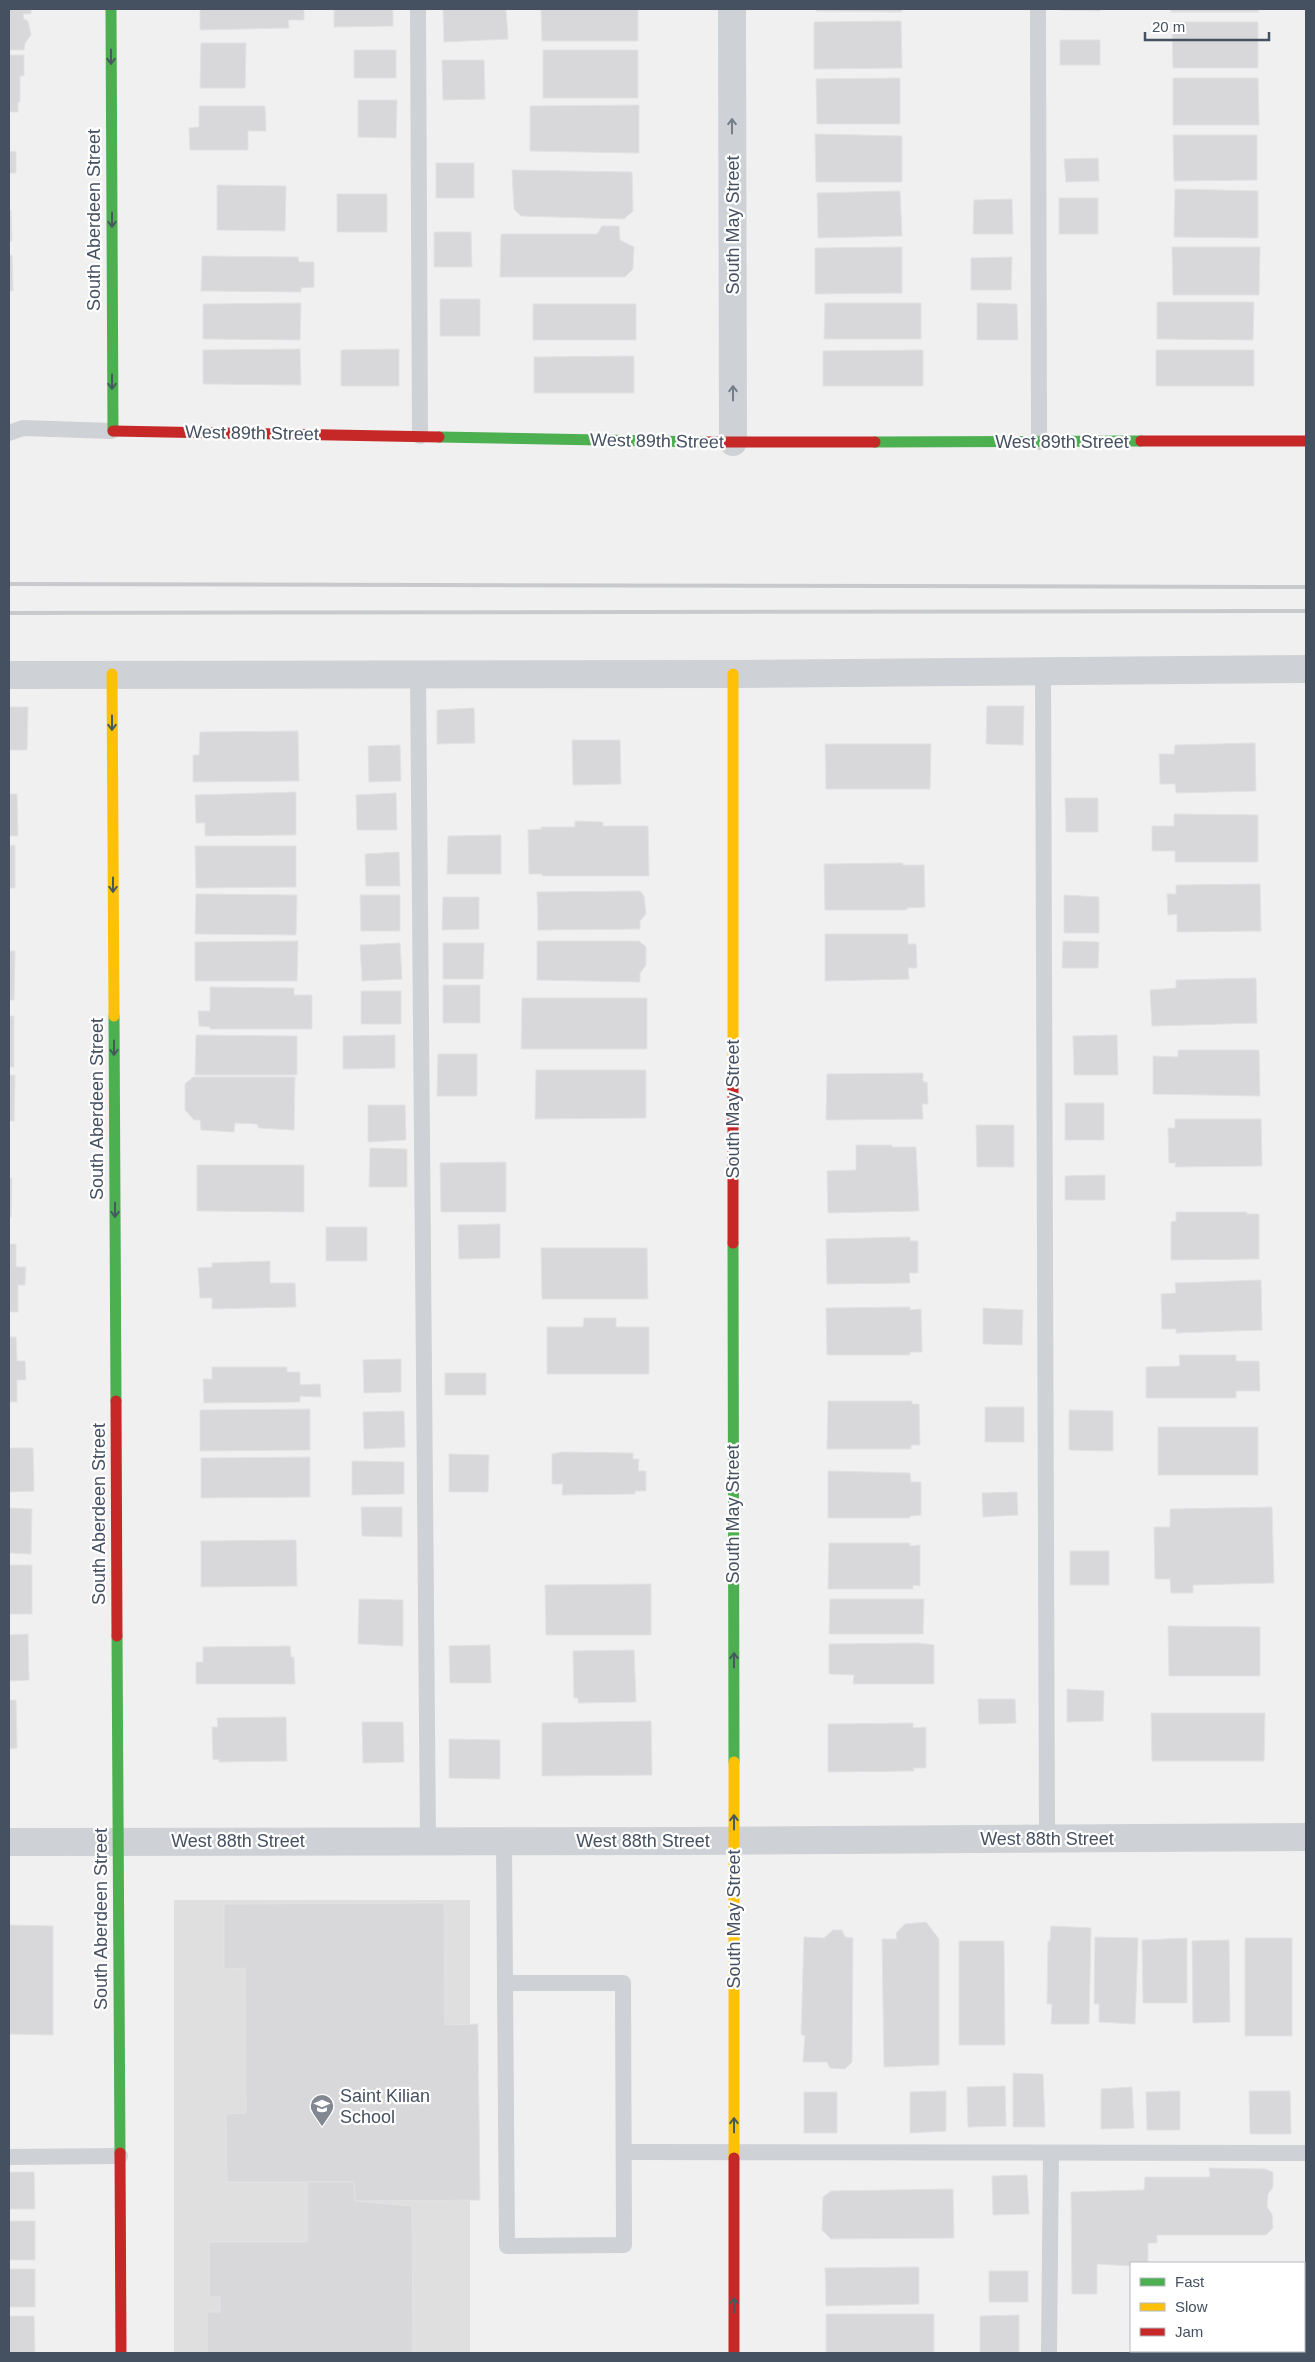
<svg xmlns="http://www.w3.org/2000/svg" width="1315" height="2362" font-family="Helvetica,sans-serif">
<rect width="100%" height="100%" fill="#f1f0f0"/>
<rect fill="#e0dfe0" x="174" y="1900" width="296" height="453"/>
<g fill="#d8d8db" stroke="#e2e2e3">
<path d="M9,9H31V14H23L24,19L28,21L31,35L25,43L24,50H9Z"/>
<path d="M200,9H304V20H288L289,28L200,30Z"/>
<path d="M334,9H393V26L334,27Z"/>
<path d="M443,9H506L508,39L444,42Z"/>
<path d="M541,9H638V41H542Z"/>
<path d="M816,9H901L902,12L816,11Z"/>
<path d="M1058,9H1100V11L1058,10Z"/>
<rect x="1171" y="9" width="87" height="3"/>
<path d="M901,21L902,68L814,69V22Z"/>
<path d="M1172,22H1258V68H1173Z"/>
<rect x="1060" y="40" width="40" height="25"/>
<path d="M201,43H246L245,88H200Z"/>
<rect x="354" y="50" width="42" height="28"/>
<rect x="543" y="50" width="95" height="48"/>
<path d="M9,55H24V76H20V102H18V112H9Z"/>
<path d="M442,60H484L485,99L443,100Z"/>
<path d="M900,78V124H817L816,79Z"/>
<path d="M1173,78H1258L1259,125H1173Z"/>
<path d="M358,100H397L396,138L358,137Z"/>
<path d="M639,105V153L530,151V106Z"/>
<path d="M199,106H265L266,131H248V150H190L189,128L199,127Z"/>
<path d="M815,134L902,136V182H816Z"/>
<path d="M1173,135H1257V180L1174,181Z"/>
<path d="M9,151L16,152V173H9Z"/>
<path d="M1098,158L1099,181L1066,182L1064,159Z"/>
<rect x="436" y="163" width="38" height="35"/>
<path d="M512,170L632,172L633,211L624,219L521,216L514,209Z"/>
<path d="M217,185L286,186L285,231L217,230Z"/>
<path d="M1175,189L1258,191V238L1174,237Z"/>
<path d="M900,191L902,236L818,238L817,193Z"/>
<rect x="337" y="194" width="50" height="38"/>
<rect x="1059" y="198" width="39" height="36"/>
<path d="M1012,199L1013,234H973L974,200Z"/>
<path d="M9,210H11L12,241L9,242Z"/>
<path d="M602,226H619L620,240L634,247L633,269L625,277H500L501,234H597Z"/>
<path d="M434,232H471L472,267H434Z"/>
<path d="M902,247V293L815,294V248Z"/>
<path d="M1172,247H1260L1259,295H1173Z"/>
<path d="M9,255H12L13,291H9Z"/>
<path d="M202,256L298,257L299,262H314V287L301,288V292L201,291Z"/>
<path d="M1012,257L1011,290H971V258Z"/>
<rect x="440" y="299" width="40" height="37"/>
<path d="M1157,302H1254L1253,340L1157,339Z"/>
<path d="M301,303L300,340L203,339V304Z"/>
<path d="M825,303H921V339H824Z"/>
<path d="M977,303L1017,304L1018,340H977Z"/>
<rect x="533" y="304" width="103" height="36"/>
<path d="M300,349L301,385L203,384V350Z"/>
<path d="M399,349V386H341V350Z"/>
<path d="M923,350V386H823V351Z"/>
<rect x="1156" y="350" width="98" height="36"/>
<path d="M634,356V393H534V357Z"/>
<path d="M987,706H1024L1023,745L986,744Z"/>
<path d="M9,707H28L27,750H9Z"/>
<path d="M474,708L475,743L437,744V710Z"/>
<path d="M298,731L299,781L193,782V755H199L200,732Z"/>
<path d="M572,740H620L621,784L573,785Z"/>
<path d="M1255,743L1256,791L1176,793L1175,784H1160L1159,754H1174L1175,745Z"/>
<path d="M825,744H931L930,789H826Z"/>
<path d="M400,745L401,781L369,782L368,746Z"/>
<path d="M296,792V835L205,836V823H196L195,795Z"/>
<path d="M396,793L397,830H357L356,795Z"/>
<path d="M9,794H17L18,836H9Z"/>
<path d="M1065,798H1098V832H1066Z"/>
<path d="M1174,814L1258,815V862H1175V851H1152V826H1174Z"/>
<path d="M575,821L603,822V826H648L649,876H542V874H529L528,830L542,829L541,827H575Z"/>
<path d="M501,835V874H447L448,836Z"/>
<path d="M15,845V888H9V846Z"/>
<path d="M195,846H296V887L196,888Z"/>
<path d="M399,852L400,886H366L365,854Z"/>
<path d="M903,863V865H924L925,907L907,908V910H825L824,864Z"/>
<path d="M1260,884L1261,931L1177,932V914L1168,915L1167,894H1176V885Z"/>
<path d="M640,891L644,896L646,914L640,921V929L538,930L537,892Z"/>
<path d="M196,894L297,895L296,935L195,934Z"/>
<path d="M360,895H400V931H361Z"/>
<path d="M1064,895L1099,897V933H1064Z"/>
<path d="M443,897H479V929L442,930Z"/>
<path d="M825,934H908V944H916L917,968H908L909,979L825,981Z"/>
<path d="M298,941L297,981H195V942Z"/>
<path d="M537,941H639L646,947V965L640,973V982L537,980Z"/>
<path d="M1063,941L1099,942L1098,968H1062Z"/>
<path d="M400,943L402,979L362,981L360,945Z"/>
<path d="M443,943H484L483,979H443Z"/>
<path d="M9,951H15L14,1000H9Z"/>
<path d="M1256,978L1257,1023L1152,1026L1150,990L1176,988V980Z"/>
<rect x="443" y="985" width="37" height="38"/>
<path d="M210,987L294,988V995H312V1029H210V1027L199,1026L198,1011H210Z"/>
<rect x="361" y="991" width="40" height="33"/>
<path d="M522,998H647V1049H521Z"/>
<rect x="9" y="1016" width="5" height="51"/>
<path d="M196,1035L297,1036V1075H195Z"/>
<path d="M395,1035V1068L343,1069V1036Z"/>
<path d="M1117,1035L1118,1075H1074L1073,1036Z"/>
<path d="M1178,1050H1259L1260,1096L1153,1094V1056L1178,1057Z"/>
<path d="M438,1054H477V1096H437Z"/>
<path d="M536,1070H646V1118L535,1119Z"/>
<path d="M923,1073V1082H927L928,1104H922L923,1119L826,1120L827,1074Z"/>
<path d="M9,1075H15L14,1121H9Z"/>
<path d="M193,1077H295L294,1130L259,1128L257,1124L235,1123L234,1132L201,1130L200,1120H194L185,1110V1084Z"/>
<rect x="1065" y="1103" width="39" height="37"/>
<path d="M368,1105H405L406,1140L368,1142Z"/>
<path d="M1175,1119H1261L1262,1166L1175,1167L1176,1163H1169L1168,1128H1175Z"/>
<path d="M976,1125H1014V1167H977Z"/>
<path d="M856,1145H892V1147H916L919,1211L828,1213L827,1171L856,1170Z"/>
<path d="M370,1148L407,1149V1187H369Z"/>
<path d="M506,1162V1212H441L440,1163Z"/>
<path d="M197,1165H304V1212L197,1211Z"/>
<path d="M1105,1175V1200H1065V1176Z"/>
<path d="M9,1178H12L11,1217H9Z"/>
<path d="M1176,1212H1247V1214H1259V1259L1171,1260V1222L1176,1221Z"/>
<path d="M500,1224V1258L459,1259L458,1225Z"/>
<rect x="326" y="1227" width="41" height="34"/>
<path d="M910,1237V1241H918V1273H909L910,1283L827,1284L826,1239Z"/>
<path d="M9,1244H16V1267H26L25,1285H18V1312H9Z"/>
<path d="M541,1248H647L648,1299H542Z"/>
<path d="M270,1261V1283H295L296,1307L212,1309V1298H200L198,1268L212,1267V1263Z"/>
<path d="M1261,1280L1262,1330L1176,1333V1329H1162L1161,1294L1176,1293L1175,1283Z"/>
<path d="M910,1307V1310L921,1309L922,1352H910V1355H827L826,1308Z"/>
<path d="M983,1308L1023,1310L1022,1345L983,1344Z"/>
<path d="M584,1318H616V1327H649V1374H547V1327H583Z"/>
<path d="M9,1337H16L17,1361H25L26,1380H17V1402H9Z"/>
<path d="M1179,1355H1236V1361H1259L1260,1391H1236V1398H1146V1367L1180,1366Z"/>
<path d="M401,1359V1392L364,1393L363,1360Z"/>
<path d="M212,1367H287V1372H300V1385L320,1384L321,1397L300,1396V1402L204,1403L203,1379H212Z"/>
<rect x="445" y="1373" width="41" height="22"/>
<path d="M828,1401H912V1404H919L920,1445H911V1449H827Z"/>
<rect x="985" y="1407" width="39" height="35"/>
<path d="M310,1409V1450L200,1451V1410Z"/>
<path d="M1069,1410L1113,1411V1451L1069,1450Z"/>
<path d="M404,1411L405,1447L364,1449L363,1412Z"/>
<rect x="1158" y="1427" width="100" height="48"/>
<path d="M9,1448H33L34,1491L9,1492Z"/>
<path d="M562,1452L633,1453V1459H639L638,1471H646V1491H635V1494L562,1495L563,1484H552V1454Z"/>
<path d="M449,1454L489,1455L488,1492H449Z"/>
<path d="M310,1457V1497L201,1498V1458Z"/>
<path d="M352,1461L404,1462V1494L352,1495Z"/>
<path d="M828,1471L910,1473L911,1482H921V1515L910,1516V1518H828Z"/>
<path d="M1017,1492L1018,1515L983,1517L982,1493Z"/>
<path d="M361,1507H402V1537L362,1536Z"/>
<path d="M1272,1507L1274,1583L1193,1585V1593H1171L1170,1579H1155L1154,1527H1170V1509Z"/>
<path d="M9,1508L32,1509L31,1554L9,1553Z"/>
<path d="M296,1540L297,1586L201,1587V1541Z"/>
<path d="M829,1543H910V1546L920,1545V1586L913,1585V1589H828Z"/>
<rect x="1070" y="1551" width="39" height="34"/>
<rect x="9" y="1565" width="23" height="49"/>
<path d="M651,1584V1635H546L545,1585Z"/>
<path d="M359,1599L403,1600V1646L358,1644Z"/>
<path d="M830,1599H924L923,1634H829Z"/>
<path d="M1168,1626L1260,1627V1676H1169Z"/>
<path d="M28,1634L29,1680L9,1681V1635Z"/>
<path d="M919,1643L934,1645V1684H853L854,1675L829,1674V1644Z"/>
<path d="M490,1645L491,1683H450L449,1646Z"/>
<path d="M290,1646L291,1657H294L295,1684H196V1662H203V1647Z"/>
<path d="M634,1650L636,1702L578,1703V1698H574L573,1651Z"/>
<path d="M1067,1689L1104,1691L1103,1721L1067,1722Z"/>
<path d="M978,1699H1015L1016,1723L979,1724Z"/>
<path d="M9,1700H16L17,1748L9,1749Z"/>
<path d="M1151,1713H1265L1264,1761H1152Z"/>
<path d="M286,1717L287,1761L219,1762V1759L213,1760L212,1727H218L217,1718Z"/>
<path d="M651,1721L652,1775L542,1776V1723Z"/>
<path d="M362,1722H403L404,1762L363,1763Z"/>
<path d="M913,1723V1728L926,1727V1768H913L914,1771L828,1772V1724Z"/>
<path d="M449,1739L500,1740V1779L449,1778Z"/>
<path d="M444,1903L445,2025L478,2024L480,2200L355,2201L354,2182H227L226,2114L246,2113L245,1968L224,1969V1904Z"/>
<path d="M926,1922L939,1939V2065L884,2067L882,1939H897L896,1933L905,1924Z"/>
<path d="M9,1925L53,1926V2035L9,2034Z"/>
<path d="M1051,1926L1091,1928L1089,2024H1051L1052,2004H1047L1048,1941H1050Z"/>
<path d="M833,1930H842L845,1937L853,1938L852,2062L845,2069L830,2068L827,2062H803L805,2036L801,2034L804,1937L824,1938Z"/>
<path d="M1095,1937L1138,1938L1135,2024L1099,2022V2004H1094Z"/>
<path d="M1187,1938V2003H1143L1142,1940Z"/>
<rect x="1245" y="1938" width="47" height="98"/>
<path d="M1229,1940L1230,2022L1193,2023L1192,1941Z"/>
<path d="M959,1941H1004L1005,2045H959Z"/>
<path d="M1013,2073L1043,2074L1045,2127H1013Z"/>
<path d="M1005,2086L1006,2126L968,2127L967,2087Z"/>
<path d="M1132,2087L1134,2128L1101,2129V2089Z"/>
<path d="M946,2091V2131L910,2133V2092Z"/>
<path d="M1180,2091V2130H1147L1146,2092Z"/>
<path d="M1249,2091H1290L1291,2134H1250Z"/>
<rect x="804" y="2092" width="33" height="41"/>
<path d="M1209,2168L1265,2169L1273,2172V2187L1268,2194L1267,2207L1272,2214L1273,2228L1266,2235H1157V2243H1148V2263H1131V2266L1097,2264V2294H1072L1071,2192L1144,2190L1145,2177H1210Z"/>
<path d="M9,2172H34L35,2209H9Z"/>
<path d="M1027,2175L1029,2214L993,2215L992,2176Z"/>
<path d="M307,2182H354L355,2201L412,2206L413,2353H207V2312H220V2297H209V2242H307Z"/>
<path d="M953,2189L954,2238L831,2239L822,2230L823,2197L831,2191Z"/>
<rect x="9" y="2221" width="26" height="39"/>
<path d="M919,2267V2304L826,2306L825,2268Z"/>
<rect x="9" y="2269" width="26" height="38"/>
<rect x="989" y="2271" width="39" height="31"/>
<rect x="826" y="2314" width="108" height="39"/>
<path d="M1019,2315V2353H980V2316Z"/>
<path d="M9,2316H34L35,2353H9Z"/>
<path d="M1167,2351H1236V2353H1168Z"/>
</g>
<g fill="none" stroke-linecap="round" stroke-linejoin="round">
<g stroke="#ced1d5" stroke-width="16">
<path d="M418,9L420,436"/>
<path d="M1038,9L1039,442"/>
<path d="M9,433L23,428L112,431"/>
<path d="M1043,672L1047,1839"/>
<path d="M418,674L428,1842"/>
<path d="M504,1842L505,1983"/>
<path d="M505,1983H623L624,2245L507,2246Z"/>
<path d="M624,2152L1306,2153"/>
<path d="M9,2157L120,2156"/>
<path d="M1049,2353L1051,2153"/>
</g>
<g stroke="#ced1d5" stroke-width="28">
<path d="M732,9L733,442"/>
<path d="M9,675L733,674L1306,669"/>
<path d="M9,1842L684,1841L1306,1837"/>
</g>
<g stroke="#4caf50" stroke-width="11">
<path d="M111,9L113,431"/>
<path d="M439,437L706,442"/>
<path d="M875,442L1141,441"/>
<path d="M114,1016L116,1401"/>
<path d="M733,1243L734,1762"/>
<path d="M117,1636L120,2153"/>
</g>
<g stroke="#ffc107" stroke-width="11">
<path d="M112,674L114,1016"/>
<path d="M733,674V1069"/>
<path d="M734,1762V2158"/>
</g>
<g stroke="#c62828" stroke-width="11">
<path d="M113,431L439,437"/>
<path d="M1141,441H1306"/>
<path d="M706,442H875"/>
<path d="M733,1069V1243"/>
<path d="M116,1401L117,1636"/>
<path d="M120,2153L121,2353"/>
<path d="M734,2158V2353"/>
</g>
<g stroke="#c7c9cc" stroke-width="4">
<path d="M9,584L1306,587"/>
<path d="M9,613L1306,611"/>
</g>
</g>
<defs><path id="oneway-shaft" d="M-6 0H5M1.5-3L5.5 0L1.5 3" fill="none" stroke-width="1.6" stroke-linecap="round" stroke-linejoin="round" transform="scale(1.25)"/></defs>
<g stroke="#465a5e">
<use href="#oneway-shaft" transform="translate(111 57) rotate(90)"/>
<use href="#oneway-shaft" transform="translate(112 220) rotate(90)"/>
<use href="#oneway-shaft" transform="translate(112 382) rotate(90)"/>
<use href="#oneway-shaft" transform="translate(112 723) rotate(90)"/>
<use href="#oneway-shaft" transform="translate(113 885) rotate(90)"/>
<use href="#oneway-shaft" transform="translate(114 1048) rotate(90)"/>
<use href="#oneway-shaft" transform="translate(115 1210) rotate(90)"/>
<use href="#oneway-shaft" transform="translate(734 1660) rotate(-90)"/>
<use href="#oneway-shaft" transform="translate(734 1822) rotate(-90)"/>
<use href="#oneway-shaft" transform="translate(734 2125) rotate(-90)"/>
<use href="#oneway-shaft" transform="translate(734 2305) rotate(-90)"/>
</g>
<g stroke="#757d89">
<use href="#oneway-shaft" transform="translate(732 126) rotate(-90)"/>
<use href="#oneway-shaft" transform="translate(733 393) rotate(-90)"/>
</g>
<defs>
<g id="school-pin" transform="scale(1.25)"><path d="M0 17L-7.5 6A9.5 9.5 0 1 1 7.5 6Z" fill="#818892" stroke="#fff"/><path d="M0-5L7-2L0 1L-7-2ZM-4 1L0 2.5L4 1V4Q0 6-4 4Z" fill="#fff"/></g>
</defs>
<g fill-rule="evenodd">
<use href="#school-pin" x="322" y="2106"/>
</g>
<g text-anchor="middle" stroke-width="4.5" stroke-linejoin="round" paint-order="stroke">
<g font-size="18" fill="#455060" stroke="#fff">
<text transform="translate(94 220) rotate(-90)" y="6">South Aberdeen Street</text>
<text transform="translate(733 225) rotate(-90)" y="6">South May Street</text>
<text transform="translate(252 433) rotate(1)" y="6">West 89th Street</text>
<text transform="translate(657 441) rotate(1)" y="6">West 89th Street</text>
<text x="1062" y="448">West 89th Street</text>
<text transform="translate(97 1109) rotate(-90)" y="6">South Aberdeen Street</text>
<text transform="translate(733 1109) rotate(-90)" y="6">South May Street</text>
<text transform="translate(99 1514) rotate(-90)" y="6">South Aberdeen Street</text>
<text transform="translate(733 1514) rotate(-90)" y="6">South May Street</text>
<text x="1047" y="1845">West 88th Street</text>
<text x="238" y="1847">West 88th Street</text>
<text x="643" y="1847">West 88th Street</text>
<text transform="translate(101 1919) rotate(-90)" y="6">South Aberdeen Street</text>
<text transform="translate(734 1919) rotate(-90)" y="6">South May Street</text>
</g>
<g font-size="18" fill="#455060" stroke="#fff" text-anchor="start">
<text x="340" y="2102">Saint Kilian<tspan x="340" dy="21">School</tspan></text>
</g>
</g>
<rect width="1315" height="2362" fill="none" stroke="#455060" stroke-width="20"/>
<rect x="1130" y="2262" width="175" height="90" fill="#ffffff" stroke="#b5b9bf"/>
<rect x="1140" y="2278" width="25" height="8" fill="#4caf50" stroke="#b5b9bf"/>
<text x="1175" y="2287" font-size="15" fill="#455060">Fast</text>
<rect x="1140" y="2303" width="25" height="8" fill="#ffc107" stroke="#b5b9bf"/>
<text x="1175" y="2312" font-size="15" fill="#455060">Slow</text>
<rect x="1140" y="2328" width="25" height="8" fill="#c62828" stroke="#b5b9bf"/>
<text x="1175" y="2337" font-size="15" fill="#455060">Jam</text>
<path d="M1145 32v8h124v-8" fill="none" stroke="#455060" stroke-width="2.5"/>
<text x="1152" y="32" font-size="15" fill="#455060" stroke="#ffffff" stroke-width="4" paint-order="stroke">20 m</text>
</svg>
